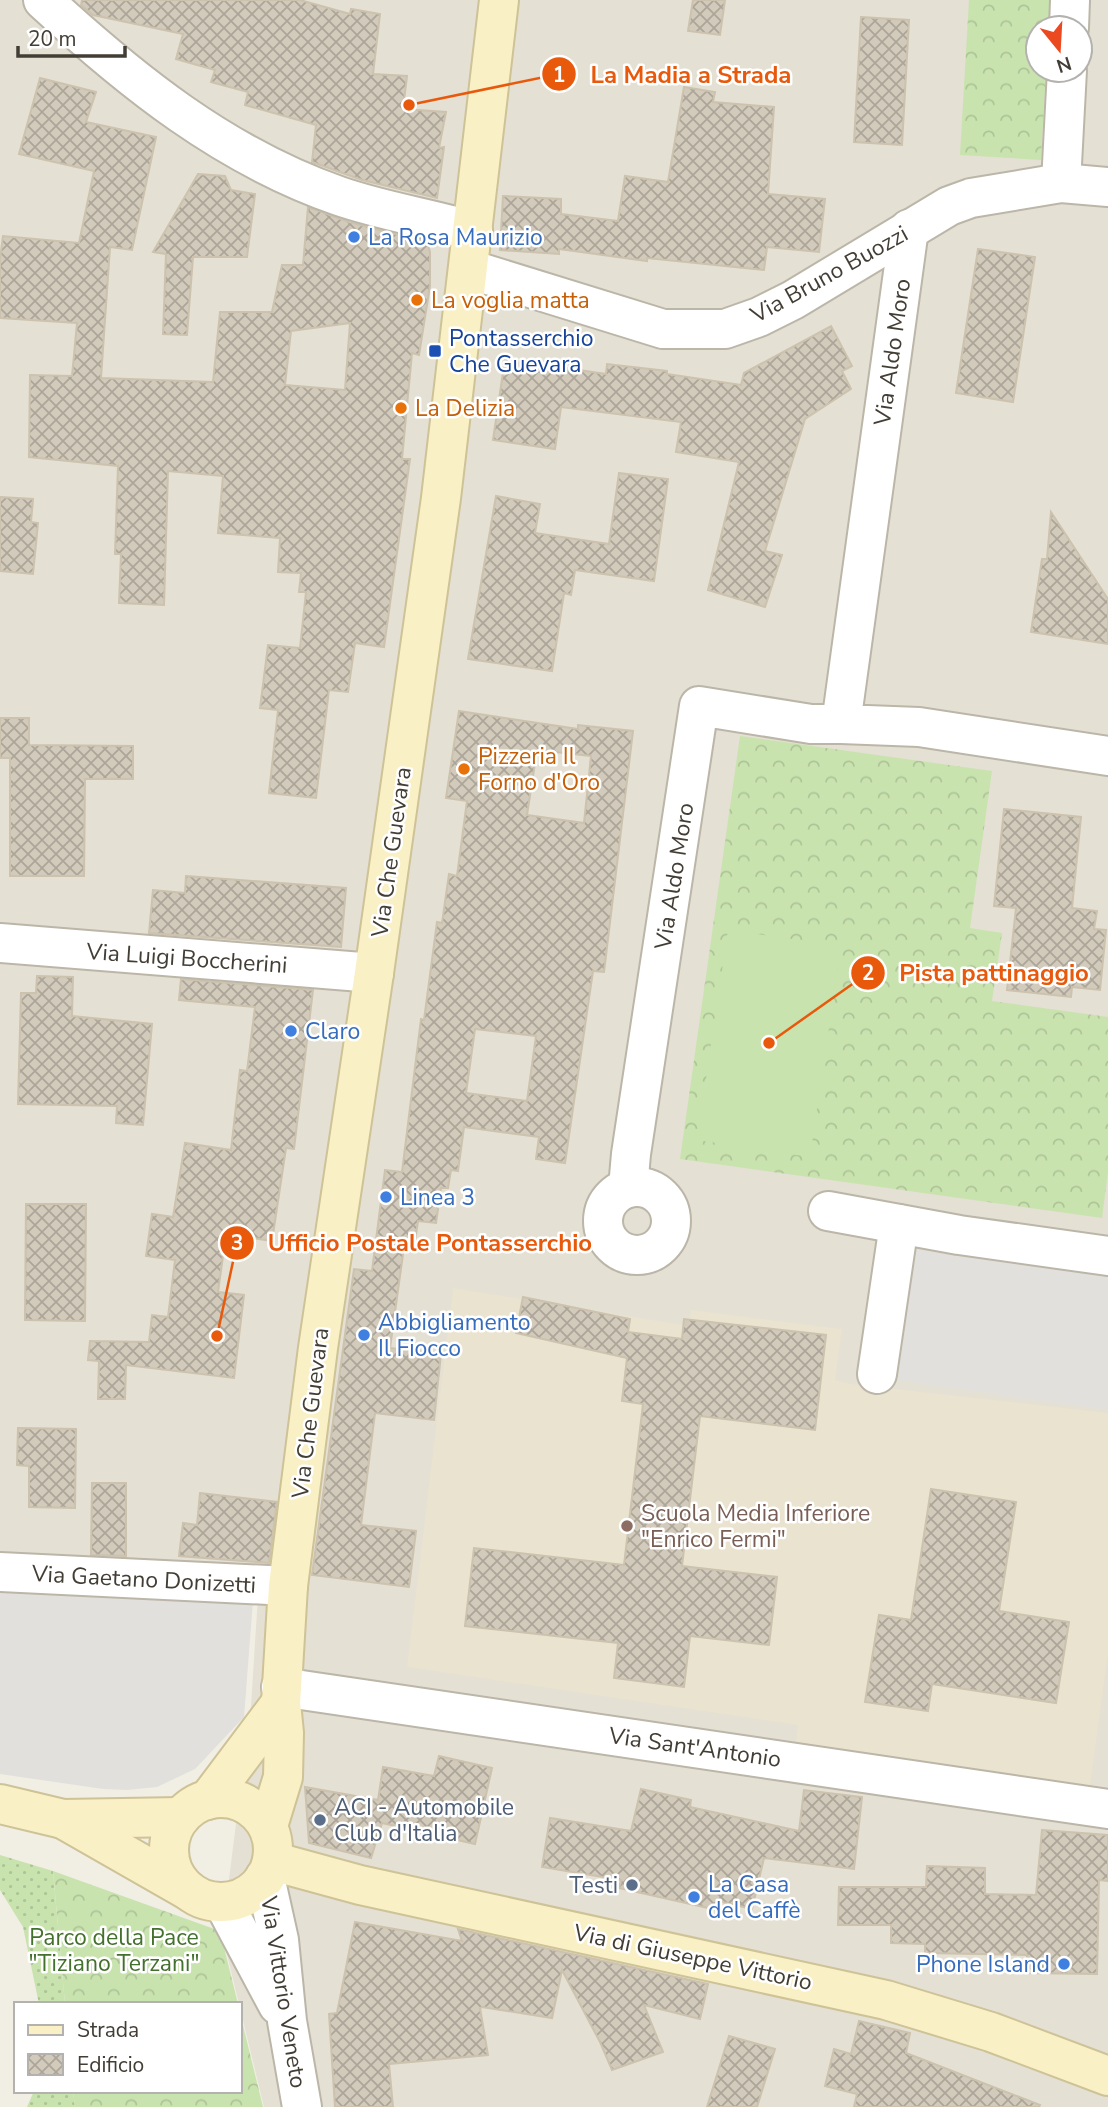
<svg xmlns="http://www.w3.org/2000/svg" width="1108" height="2107" font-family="'Nunito Sans',sans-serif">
<defs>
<pattern id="grass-dots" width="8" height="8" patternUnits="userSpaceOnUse" patternTransform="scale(1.75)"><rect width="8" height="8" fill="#c9e3af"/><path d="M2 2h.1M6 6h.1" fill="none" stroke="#aec497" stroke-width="1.8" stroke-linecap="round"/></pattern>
<pattern id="forest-crowns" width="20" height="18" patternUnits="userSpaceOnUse" patternTransform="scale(1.75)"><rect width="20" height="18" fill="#c9e3af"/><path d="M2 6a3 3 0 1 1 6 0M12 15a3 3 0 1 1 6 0" fill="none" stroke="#aec497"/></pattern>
<pattern id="building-cross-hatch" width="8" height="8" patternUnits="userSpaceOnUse" patternTransform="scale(1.75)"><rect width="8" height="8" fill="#d2cabb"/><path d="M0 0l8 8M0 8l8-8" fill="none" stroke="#aca599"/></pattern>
</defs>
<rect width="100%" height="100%" fill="#f1eee4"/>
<path fill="#e4e0d3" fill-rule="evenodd" d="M0,0H1108V2107H264L222,1934L251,1706L258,1596L0,1585ZM1038,28H1080V70H1038Z"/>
<path fill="#e9e3cf" d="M453,1288L689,1326L691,1310L842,1329L835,1380L851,1384L1108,1413V1654L1090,1786L795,1748L798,1725L407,1667Z"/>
<g fill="url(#grass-dots)">
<path d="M0,1855L53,1871L65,2004H39L23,1927L0,1890Z"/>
<path d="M34,2091H73L75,2107H27Z"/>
</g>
<g fill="url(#forest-crowns)">
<path d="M969,0H1051L1049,28H1038V70H1046L1041,160L960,155Z"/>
<path d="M740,736L992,771L970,928L1002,933L992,1001L1108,1017V1172L1102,1218L680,1159Z"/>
<path d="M53,1871L220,1931L238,2004H65Z"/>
<path d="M240,2013L263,2107H75L73,2091H240Z"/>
</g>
<path fill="#c9e3af" d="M728,930L841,946L810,1157L697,1140Z"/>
<g fill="#e2e0dc">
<path d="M915,1249L1108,1275V1410L896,1380Z"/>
<path d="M0,1592L253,1600L244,1717L195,1769L157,1787L127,1790L103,1789L0,1774Z"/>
</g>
<g fill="url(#building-cross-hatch)" stroke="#ccc2ae" stroke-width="2" fill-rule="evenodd">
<path d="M82,0H300L350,14L351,9L380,14L373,74L407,76L403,109L446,112L439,148L444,147L437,198L362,180L312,162L316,125L245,105L248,92L211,82L215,70L176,59L183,34L93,15L81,5Z"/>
<path d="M693,0H725L720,35L688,31Z"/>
<path d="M861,17L909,20L902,145L854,142Z"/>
<path d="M40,78L96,92L86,122L156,137L132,250L110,247L101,378L213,382L220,312H272L282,265H303L308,207L349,222L427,242L430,252V286L419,355L412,353L402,459H410L384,647L355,643L348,692L329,690L316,798L269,793L278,710L260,708L268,645L300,648L306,592H299L301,573L278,572L280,538L218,533L223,476L168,471L164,605L119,603L121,554H115L118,466L29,457L30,375L72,376L77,323L0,318V259L3,236L79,243L94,171L19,154ZM350,323L345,390L285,385L291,331Z"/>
<path d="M684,87L715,92L713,102L774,107L768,194L825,199L819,252L767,247L764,270L647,258V261L559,249V254L500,250L503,196L561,199V214L618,221L625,176L668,182Z"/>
<path d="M198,174L225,176L231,190L255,194L247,257H193L187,335L163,334L166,254L153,252Z"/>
<path d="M978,249L1035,257L1013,402L956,393Z"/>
<path d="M831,326L852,366L842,371L851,389L805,419L765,551L782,555L765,607L708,590L739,462L676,452L681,422L561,407L555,449L493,440L505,359L606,374L607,364L667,371V374L741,385L744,373Z"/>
<path d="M619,473L668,479L654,581L575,570L571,595L564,593L552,671L468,659L496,496L540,504L535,533L609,544Z"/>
<path d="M0,497L33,499L31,522L38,523L33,574L0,571Z"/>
<path d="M1051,512L1108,599V644L1031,632L1042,559H1047Z"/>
<path d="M459,711L578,729V725L633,731L604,972L593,971L565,1163L536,1159L539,1137L464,1127L458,1171L451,1170L448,1188H441L436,1223L418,1221L414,1248L404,1247L390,1348L441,1354L434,1420L375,1413L361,1525L416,1531L409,1587L312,1575L354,1269L372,1271L385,1170L402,1172L421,1019L424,1020L437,922L442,923L449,874L457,876L467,801L446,798ZM537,750L591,756L584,823L527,815ZM475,1029L536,1036L527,1101L466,1093Z"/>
<path d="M0,718H29V745L133,746V779H85L84,876H10V758H0Z"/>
<path d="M1004,809L1081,817L1072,908L1097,911L1094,929L1106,930L1100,990L1072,987L1071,997L1007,990L1016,908L994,906Z"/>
<path d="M186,876L346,888L341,947L149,933L153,890L185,893Z"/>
<path d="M37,976L73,977L72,1016L152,1024L143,1125L116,1123L117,1106L18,1104L21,993H36Z"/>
<path d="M181,979L313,990L294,1149L286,1148L272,1241L226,1234L218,1292L244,1295L234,1378L126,1365L125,1399H98L99,1361L88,1360L90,1341L149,1342L152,1315L168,1317L175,1260L146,1256L152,1214L173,1217L185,1143L231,1150L240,1070L247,1071L255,1007L179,1000Z"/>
<path d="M26,1204H86L85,1321L25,1320Z"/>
<path d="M523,1297L630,1319L628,1332L682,1339L684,1319L826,1335L815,1430L700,1416L682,1566L777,1577L769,1645L690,1636L684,1687L614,1678L618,1643L465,1626L474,1548L624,1565L643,1404L622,1401L627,1358L516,1333Z"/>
<path d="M18,1428L76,1429L75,1508L29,1507V1466L17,1465Z"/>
<path d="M92,1483H126V1556L91,1555Z"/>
<path d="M931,1489L1016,1502L999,1611L1069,1622L1056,1703L932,1684L928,1711L865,1702L879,1615L911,1620Z"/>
<path d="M200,1493L277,1502L269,1563L179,1556L183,1523L197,1525Z"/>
<path d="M439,1756L492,1768L475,1844L382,1823L371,1858L309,1843L305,1787L378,1800L383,1767L434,1776Z"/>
<path d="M641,1789L691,1800L690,1807L799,1831L804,1790L862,1797L854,1869L764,1858L752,1909L718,1901L717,1910L619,1888L621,1880L542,1867L550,1818L631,1831Z"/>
<path d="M1042,1830L1108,1835V1881L1099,1880L1097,1974L1026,1973L1027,1955L925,1953V1944L891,1943V1925H838L839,1887H926L927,1866L985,1868V1894L1036,1895Z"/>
<path d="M355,1922L462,1941L458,1929L708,1984L700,2019L644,2005L663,2052L612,2070L600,2042L562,1970L552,2018L482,2007L480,2008L488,2055L389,2064L393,2107H335L329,2014L337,2013Z"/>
<path d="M859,2021L910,2033L906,2053L1040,2105L1039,2107H854L857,2094L825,2086L834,2049L851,2054Z"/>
<path d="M729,2036L775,2049L757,2107H707Z"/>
</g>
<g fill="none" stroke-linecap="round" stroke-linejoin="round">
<g stroke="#bbb6a8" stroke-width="42">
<g id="street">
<path d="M43,0C131,81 224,156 339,196C382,211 429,218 473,231"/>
<path d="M1069,28L1070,0"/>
<path d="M1061,183L1067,70"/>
<path d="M909,229L841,724L919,727L1108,756"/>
<path d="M469,269L663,329H725L759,317L793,300L949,206L971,198L1061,183L1108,187"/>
<path d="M0,943L374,973"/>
<circle cx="637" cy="1221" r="34"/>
<path d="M628,1188L631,1154L699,706L811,724H841"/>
<path d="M828,1211L959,1235L1108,1256"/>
<path d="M877,1374L899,1224"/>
<path d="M0,1572L288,1586"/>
<path d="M281,1687L1108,1809"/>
<path d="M265,1877L279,1940L287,2021L302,2107"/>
<path d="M223,1902L278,2005"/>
</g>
</g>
<g stroke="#cec297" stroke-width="42">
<g id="secondary">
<circle cx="221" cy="1850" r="52"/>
<path d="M208,1800L281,1703"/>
<path d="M0,1804L63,1819L181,1817"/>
<path d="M63,1819L189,1891"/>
<path d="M268,1826L283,1777L284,1733L281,1703L288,1586L318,1348L374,973L441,498L499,0"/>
<path d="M272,1861L360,1885L886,2000L991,2032L1108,2076"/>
</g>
</g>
<use href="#street" stroke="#fff" stroke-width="38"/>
<use href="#secondary" stroke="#faf0c5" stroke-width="38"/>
</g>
<g fill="#3f7fe0" stroke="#fff" stroke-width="2.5">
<circle cx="354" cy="237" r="7"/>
<circle cx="291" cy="1031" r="7"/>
<circle cx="386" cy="1197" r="7"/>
<circle cx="364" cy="1335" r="7"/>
<circle cx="694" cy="1897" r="7"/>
<circle cx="1064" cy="1964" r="7"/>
</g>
<g fill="#e8710a" stroke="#fff" stroke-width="2.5">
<circle cx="417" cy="300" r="7"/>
<circle cx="401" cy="408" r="7"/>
<circle cx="464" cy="769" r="7"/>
</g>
<rect fill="#1a4fb4" stroke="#fff" stroke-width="2.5" x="428" y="344" width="14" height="14" rx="3.5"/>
<circle fill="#8d6e63" stroke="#fff" stroke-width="2.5" cx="627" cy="1526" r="7"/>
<g fill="#5c6f8a" stroke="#fff" stroke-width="2.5">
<circle cx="320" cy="1820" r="7"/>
<circle cx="632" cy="1885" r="7"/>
</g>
<g text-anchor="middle" stroke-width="5" stroke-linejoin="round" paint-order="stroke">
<g font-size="23" fill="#366cbe" stroke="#fff" text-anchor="start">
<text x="368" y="245">La Rosa Maurizio</text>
<text x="305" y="1039">Claro</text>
<text x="400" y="1205">Linea 3</text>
<text x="378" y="1330">Abbigliamento<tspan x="378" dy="26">Il Fiocco</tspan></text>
<text x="708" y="1892">La Casa<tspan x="708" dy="26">del Caffè</tspan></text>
<text x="1050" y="1972" text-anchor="end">Phone Island</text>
</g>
<g font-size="23" fill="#433e35" stroke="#fff">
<text transform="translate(829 274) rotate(-29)" y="8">Via Bruno Buozzi</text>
<text transform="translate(892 352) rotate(-82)" y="8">Via Aldo Moro</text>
<text transform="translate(391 852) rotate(-82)" y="8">Via Che Guevara</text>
<text transform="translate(674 876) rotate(-81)" y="8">Via Aldo Moro</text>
<text transform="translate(187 958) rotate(4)" y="8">Via Luigi Boccherini</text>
<text transform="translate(310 1413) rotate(-83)" y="8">Via Che Guevara</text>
<text transform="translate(144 1579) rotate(3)" y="8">Via Gaetano Donizetti</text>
<text transform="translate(695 1747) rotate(8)" y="8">Via Sant'Antonio</text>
<text transform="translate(693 1957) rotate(12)" y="8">Via di Giuseppe Vittorio</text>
<text transform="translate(284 1992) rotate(81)" y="8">Via Vittorio Veneto</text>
</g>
<g font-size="23" fill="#c56008" stroke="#fff" text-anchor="start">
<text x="431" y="308">La voglia matta</text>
<text x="415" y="416">La Delizia</text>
<text x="478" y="764">Pizzeria Il<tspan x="478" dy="26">Forno d'Oro</tspan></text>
</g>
<g font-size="23" fill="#164399" stroke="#fff" text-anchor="start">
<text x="449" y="346">Pontasserchio<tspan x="449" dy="26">Che Guevara</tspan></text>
</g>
<g font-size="23" fill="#785e54" stroke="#fff" text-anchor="start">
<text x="641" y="1521">Scuola Media Inferiore<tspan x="641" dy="26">"Enrico Fermi"</tspan></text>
</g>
<g font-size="23" fill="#4e5e75" stroke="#fff" text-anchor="start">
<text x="334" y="1815">ACI - Automobile<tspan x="334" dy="26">Club d'Italia</tspan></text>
<text x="618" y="1893" text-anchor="end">Testi</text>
</g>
<g font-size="23" fill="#43702d" stroke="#fff">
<text x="114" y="1945">Parco della Pace<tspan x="114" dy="26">"Tiziano Terzani"</tspan></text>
</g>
</g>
<path fill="none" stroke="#e8590c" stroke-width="2.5" d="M409 105L559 74M769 1043L868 973M217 1336L237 1243"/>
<g fill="#e8590c" stroke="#fff" stroke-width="2.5">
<circle cx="409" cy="105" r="7"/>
<circle cx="769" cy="1043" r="7"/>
<circle cx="217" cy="1336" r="7"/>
<circle cx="559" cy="74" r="18"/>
<circle cx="868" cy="973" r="18"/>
<circle cx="237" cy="1243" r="18"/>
</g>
<g font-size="21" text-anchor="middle" font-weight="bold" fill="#fff">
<text x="559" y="82">1</text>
<text x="868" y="980">2</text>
<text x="237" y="1250">3</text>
</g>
<g font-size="24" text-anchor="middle" font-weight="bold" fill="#e8590c" stroke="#fff" stroke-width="5" stroke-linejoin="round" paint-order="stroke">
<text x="691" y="83">La Madia a Strada</text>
<text x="994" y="981">Pista pattinaggio</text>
<text x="430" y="1251">Ufficio Postale Pontasserchio</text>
</g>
<rect x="14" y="2002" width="228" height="91" fill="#ffffff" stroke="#b4b2ae" stroke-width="2"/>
<rect x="28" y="2025" width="35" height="10" fill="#faf0c5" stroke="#b4b2ae" stroke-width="2"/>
<text x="77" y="2037" font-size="21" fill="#433e35">Strada</text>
<rect x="28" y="2054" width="35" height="21" fill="url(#building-cross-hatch)" stroke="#b4b2ae" stroke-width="2"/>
<text x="77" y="2072" font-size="21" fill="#433e35">Edificio</text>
<g transform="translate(1059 49) rotate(162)"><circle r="33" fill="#ffffff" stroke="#b4b2ae" stroke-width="2"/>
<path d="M0-5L12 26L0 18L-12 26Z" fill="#eb4a21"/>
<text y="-10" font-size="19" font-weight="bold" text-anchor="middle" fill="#433e35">N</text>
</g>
<path d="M18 46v10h107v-10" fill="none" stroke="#433e35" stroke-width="3.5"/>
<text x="28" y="46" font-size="21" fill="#433e35" stroke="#ffffff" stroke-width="5" paint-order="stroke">20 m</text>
</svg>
